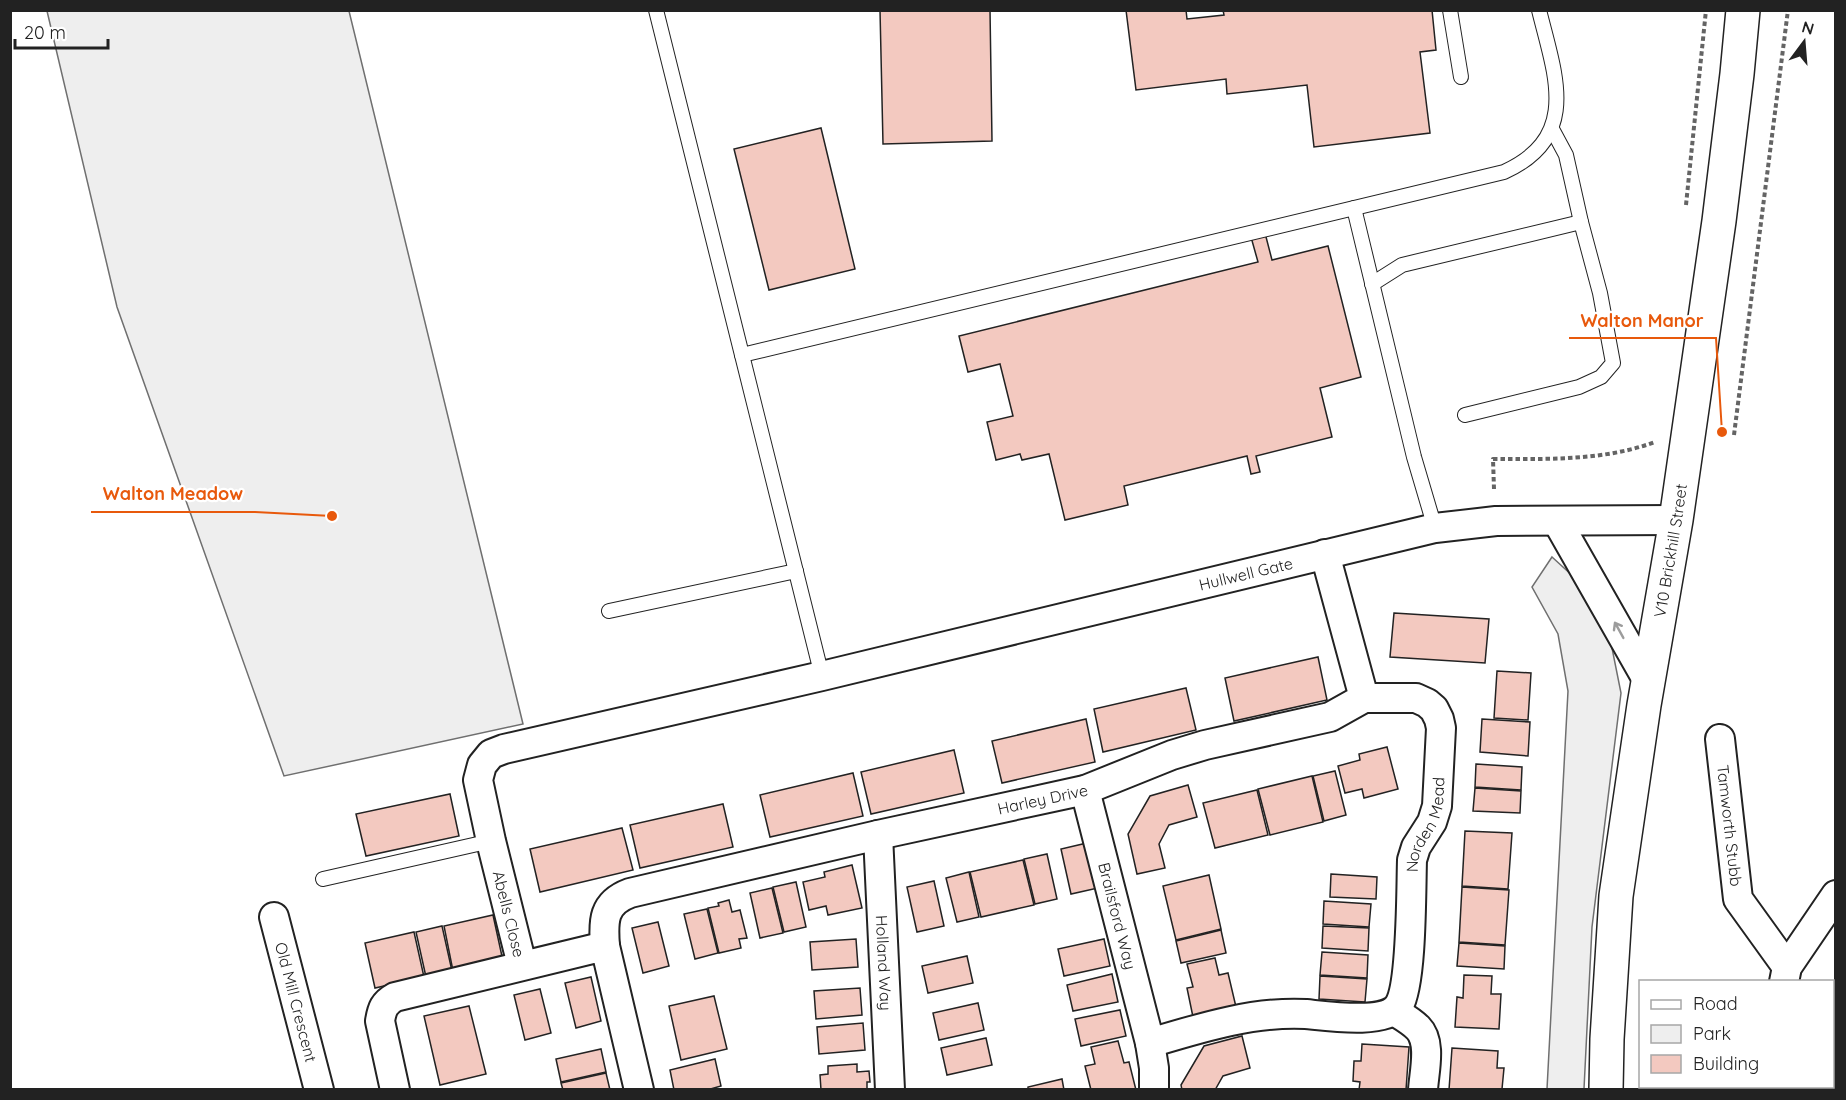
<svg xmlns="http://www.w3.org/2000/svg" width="1846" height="1100" font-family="Quicksand,sans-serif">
<rect width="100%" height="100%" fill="#fff"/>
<g fill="#eee" stroke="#6f6f6f" stroke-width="1.5">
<path d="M47,11H349L523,724L284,776L117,307Z"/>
<path d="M1552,557L1587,589L1608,628L1621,693L1592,927L1584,1089H1547L1568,691L1558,634L1532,587Z"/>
</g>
<g fill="#f3c9c0" stroke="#222" stroke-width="1.5">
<path d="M880,10H990L992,141L883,144Z"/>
<path d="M1126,10H1186L1187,19L1224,15L1223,10H1432L1436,50L1420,52L1430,133L1314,147L1307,85L1227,94L1226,79L1136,90Z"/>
<path d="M821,128L855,269L769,290L734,149Z"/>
<path d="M1265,233L1272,260L1328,246L1361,377L1320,388L1332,437L1256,456L1260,472L1251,474L1247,456L1124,486L1128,505L1065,520L1049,454L1022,460L1020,454L996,460L987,422L1013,416L1000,364L968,372L959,336L1258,262L1251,237Z"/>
<path d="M1394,613L1489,619L1485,663L1390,657Z"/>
<path d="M1318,657L1327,700L1234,721L1225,678Z"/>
<path d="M1497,671L1531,673L1528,720L1494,718Z"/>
<path d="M1186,688L1196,730L1103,752L1094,709Z"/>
<path d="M1086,719L1095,762L1002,783L992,741Z"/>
<path d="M1482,719L1530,722L1528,756L1480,752Z"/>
<path d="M1387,747L1398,789L1364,798L1362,789L1345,793L1338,766L1360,760L1359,754Z"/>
<path d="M954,750L964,793L871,814L861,772Z"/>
<path d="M1476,764L1522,767L1521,790L1475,787Z"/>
<path d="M1335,771L1346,815L1324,821L1313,776Z"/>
<path d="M853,773L863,816L770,837L760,795Z"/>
<path d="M1312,776L1323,822L1270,835L1258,789Z"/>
<path d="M1188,785L1197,817L1169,825L1159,844L1165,868L1137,874L1128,834L1150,796Z"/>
<path d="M1475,788L1521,791L1520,813L1473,811Z"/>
<path d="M1257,790L1268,835L1215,848L1203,803Z"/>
<path d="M450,794L459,836L366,856L356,814Z"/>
<path d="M723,804L733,847L640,868L630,825Z"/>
<path d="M622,828L633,870L540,892L530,849Z"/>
<path d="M1465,831L1512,833L1508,889L1462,886Z"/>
<path d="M1087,843L1098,888L1071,894L1061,849Z"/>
<path d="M1047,854L1057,899L1035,904L1024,859Z"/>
<path d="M1023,860L1034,905L981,917L970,872Z"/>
<path d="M852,865L862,908L828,915L826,906L809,910L803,882L825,877L824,872Z"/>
<path d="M969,872L979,917L957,922L946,878Z"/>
<path d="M1331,874L1377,877L1376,899L1330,897Z"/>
<path d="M1209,875L1221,929L1176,940L1163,886Z"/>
<path d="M934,881L944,926L917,932L907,887Z"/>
<path d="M796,882L806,927L784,932L773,887Z"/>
<path d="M1462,887L1509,890L1505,945L1459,942Z"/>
<path d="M772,888L783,933L760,938L750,893Z"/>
<path d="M729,900L732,912L740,910L747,938L739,939L741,948L719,953L708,908L719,906L718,903Z"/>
<path d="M1324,901L1371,904L1369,927L1323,924Z"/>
<path d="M707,909L718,953L695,959L684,914Z"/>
<path d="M493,915L503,961L453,971L444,926Z"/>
<path d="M658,922L669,966L643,973L632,928Z"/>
<path d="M442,926L452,971L426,977L416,932Z"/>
<path d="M1323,926L1369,928L1368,951L1322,948Z"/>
<path d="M1221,930L1226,953L1181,963L1176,941Z"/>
<path d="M414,932L424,977L375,988L365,943Z"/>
<path d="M856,939L858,967L812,970L810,942Z"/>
<path d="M1104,939L1110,966L1064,976L1058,949Z"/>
<path d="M1459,943L1505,946L1504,969L1457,966Z"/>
<path d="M1322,952L1368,955L1367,978L1320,975Z"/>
<path d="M967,956L973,983L928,993L922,966Z"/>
<path d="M1215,958L1219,975L1228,973L1236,1007L1193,1017L1187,988L1193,987L1187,964Z"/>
<path d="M1112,974L1118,1002L1073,1011L1067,985Z"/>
<path d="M1464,975L1492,976L1491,994H1501L1499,1029L1455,1027L1457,997L1463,998Z"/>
<path d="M1320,976L1367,979L1365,1002L1319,999Z"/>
<path d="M591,977L601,1021L576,1028L565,983Z"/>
<path d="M860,988L862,1015L816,1019L814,991Z"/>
<path d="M540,989L551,1033L525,1040L514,995Z"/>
<path d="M714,996L727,1049L681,1060L669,1006Z"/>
<path d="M978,1003L984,1030L939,1040L933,1013Z"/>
<path d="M469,1006L486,1074L440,1085L424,1016Z"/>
<path d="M1120,1010L1126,1036L1081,1046L1075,1019Z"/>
<path d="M863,1023L865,1050L819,1054L817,1027Z"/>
<path d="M1242,1036L1250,1068L1223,1076L1215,1090H1182L1181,1085L1204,1046Z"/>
<path d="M986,1038L992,1065L947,1075L941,1048Z"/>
<path d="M1118,1041L1124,1063L1129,1062L1136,1090H1091L1085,1066L1095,1064L1091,1047Z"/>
<path d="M1362,1044L1409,1047L1406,1090H1359L1360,1082L1353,1081L1354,1061H1361Z"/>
<path d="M1452,1048L1498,1051L1497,1068H1504L1502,1089L1449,1090Z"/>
<path d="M601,1049L606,1072L561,1082L556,1059Z"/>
<path d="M715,1059L721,1086L707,1090H674L670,1070Z"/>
<path d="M857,1064V1072L869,1071L870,1082H867V1090H821L820,1075L828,1074V1066Z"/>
<path d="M606,1073L610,1090H563L561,1083Z"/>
<path d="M1062,1079L1064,1090H1028V1087Z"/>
</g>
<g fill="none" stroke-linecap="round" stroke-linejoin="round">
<g stroke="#222" stroke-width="16">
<g id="service">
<path d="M656,10L742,355"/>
<path d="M1450,10L1461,77"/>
<path d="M1354,208L1414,457L1435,528"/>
<path d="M1372,284L1402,265L1581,222"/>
<path d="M1465,415L1579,387L1601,377L1613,363L1600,293L1581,222L1566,155L1552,129"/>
<path d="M609,611L796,571"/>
<path d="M822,676L742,355L1504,172C1581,137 1555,75 1539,10"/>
<path d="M323,879L491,841"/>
</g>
</g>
<g stroke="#222" stroke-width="32">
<g id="minor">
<path d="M1557,521L1648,681"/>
<path id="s1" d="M1720,739L1738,899L1787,967"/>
<path id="s2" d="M1085,790L1150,1043L1154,1068V1090"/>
<path id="s3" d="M878,835L890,1090"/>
<path id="s4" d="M274,917L319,1090"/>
<path id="s5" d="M605,946C603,921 603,903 630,893L878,835L1085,790L1172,755L1205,745L1330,717L1364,698L1325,554"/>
<path id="s6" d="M522,965L491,841L478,780L482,765L491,754L504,749L822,676L1435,528L1496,521L1676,520"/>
<path d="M1784,982L1787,967L1836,895"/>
<path d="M1394,1011C1402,1016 1411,1021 1418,1028C1432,1042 1424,1072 1423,1090"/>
<path id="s7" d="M1150,1043C1200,1028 1254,1011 1306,1014C1327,1016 1387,1025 1399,1005C1412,983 1411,890 1412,860L1416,847L1432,822L1437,806L1441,728L1439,719L1434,709L1427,703L1416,698H1364"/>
<path d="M395,1090L380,1021C382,1009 384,1003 395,997L605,946L639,1090"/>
<path d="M1768,1090V1086"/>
</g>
</g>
<g stroke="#222" stroke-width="36">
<g id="tertiary">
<path id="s8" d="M1606,1090L1607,1039L1616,896L1644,705L1676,520L1719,221L1737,74L1743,10"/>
</g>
</g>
<g stroke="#646464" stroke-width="4" stroke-dasharray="4.5 3" stroke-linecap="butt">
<path d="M1686,205L1706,10"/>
<path d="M1734,435L1788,10"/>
<path d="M1494,489L1493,459C1548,459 1603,461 1655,442"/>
</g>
<use href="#service" stroke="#fff" stroke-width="14"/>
<use href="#minor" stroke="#fff" stroke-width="28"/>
<use href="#tertiary" stroke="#fff" stroke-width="33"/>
</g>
<defs><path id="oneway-shaft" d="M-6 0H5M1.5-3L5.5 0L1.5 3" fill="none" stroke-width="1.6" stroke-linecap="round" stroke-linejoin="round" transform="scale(1.5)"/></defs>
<use stroke="#9c9c9c" href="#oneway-shaft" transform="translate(1619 630) rotate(-119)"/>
<g text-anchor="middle" stroke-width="4.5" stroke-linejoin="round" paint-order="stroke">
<g font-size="16" fill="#222" stroke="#fff">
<text dy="6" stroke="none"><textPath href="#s8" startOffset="544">V10 Brickhill Street</textPath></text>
<text dy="6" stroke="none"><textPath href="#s6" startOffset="996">Hullwell Gate</textPath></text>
<text dy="6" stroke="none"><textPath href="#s5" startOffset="488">Harley Drive</textPath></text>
<text dy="6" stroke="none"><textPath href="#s7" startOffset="441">Norden Mead</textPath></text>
<text dy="6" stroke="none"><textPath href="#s1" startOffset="87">Tamworth Stubb</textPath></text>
<text transform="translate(509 914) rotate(76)" y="6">Abells Close</text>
<text dy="6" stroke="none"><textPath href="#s2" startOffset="130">Brailsford Way</textPath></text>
<text dy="6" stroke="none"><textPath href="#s3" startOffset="128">Holland Way</textPath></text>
<text dy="6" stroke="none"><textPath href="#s4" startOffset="88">Old Mill Crescent</textPath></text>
</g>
</g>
<path fill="none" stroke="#e8590c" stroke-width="2" d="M1722 432L1716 338H1569M332 516L255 512H91"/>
<g fill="#e8590c" stroke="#fff" stroke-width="2">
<circle cx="1722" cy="432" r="6"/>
<circle cx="332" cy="516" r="6"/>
</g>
<g font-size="18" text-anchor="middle" font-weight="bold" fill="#e8590c" stroke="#fff" stroke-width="4.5" stroke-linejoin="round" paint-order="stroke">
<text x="1642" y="327">Walton Manor</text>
<text x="173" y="500">Walton Meadow</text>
</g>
<rect width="1846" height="1100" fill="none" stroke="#222222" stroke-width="24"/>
<rect x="1639" y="980" width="195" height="108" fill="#ffffff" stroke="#a7a7a7" stroke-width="1.5"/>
<rect x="1651" y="1000" width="30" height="9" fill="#ffffff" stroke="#a7a7a7" stroke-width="1.5"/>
<text x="1693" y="1010" font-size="18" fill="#222222">Road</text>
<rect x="1651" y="1025" width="30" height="18" fill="#eeeeee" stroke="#a7a7a7" stroke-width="1.5"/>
<text x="1693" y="1040" font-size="18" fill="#222222">Park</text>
<rect x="1651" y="1055" width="30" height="18" fill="#f3c9c0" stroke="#a7a7a7" stroke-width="1.5"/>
<text x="1693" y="1070" font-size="18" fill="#222222">Building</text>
<g transform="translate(1804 42) rotate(16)" stroke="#ffffff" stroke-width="4.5" paint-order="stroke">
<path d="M0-4.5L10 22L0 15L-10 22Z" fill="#222222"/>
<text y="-9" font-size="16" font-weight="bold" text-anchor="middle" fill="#222222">N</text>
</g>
<path d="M15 39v9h93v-9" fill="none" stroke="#222222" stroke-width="3"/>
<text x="24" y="39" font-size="18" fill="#222222" stroke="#ffffff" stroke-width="4.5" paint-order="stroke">20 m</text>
</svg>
